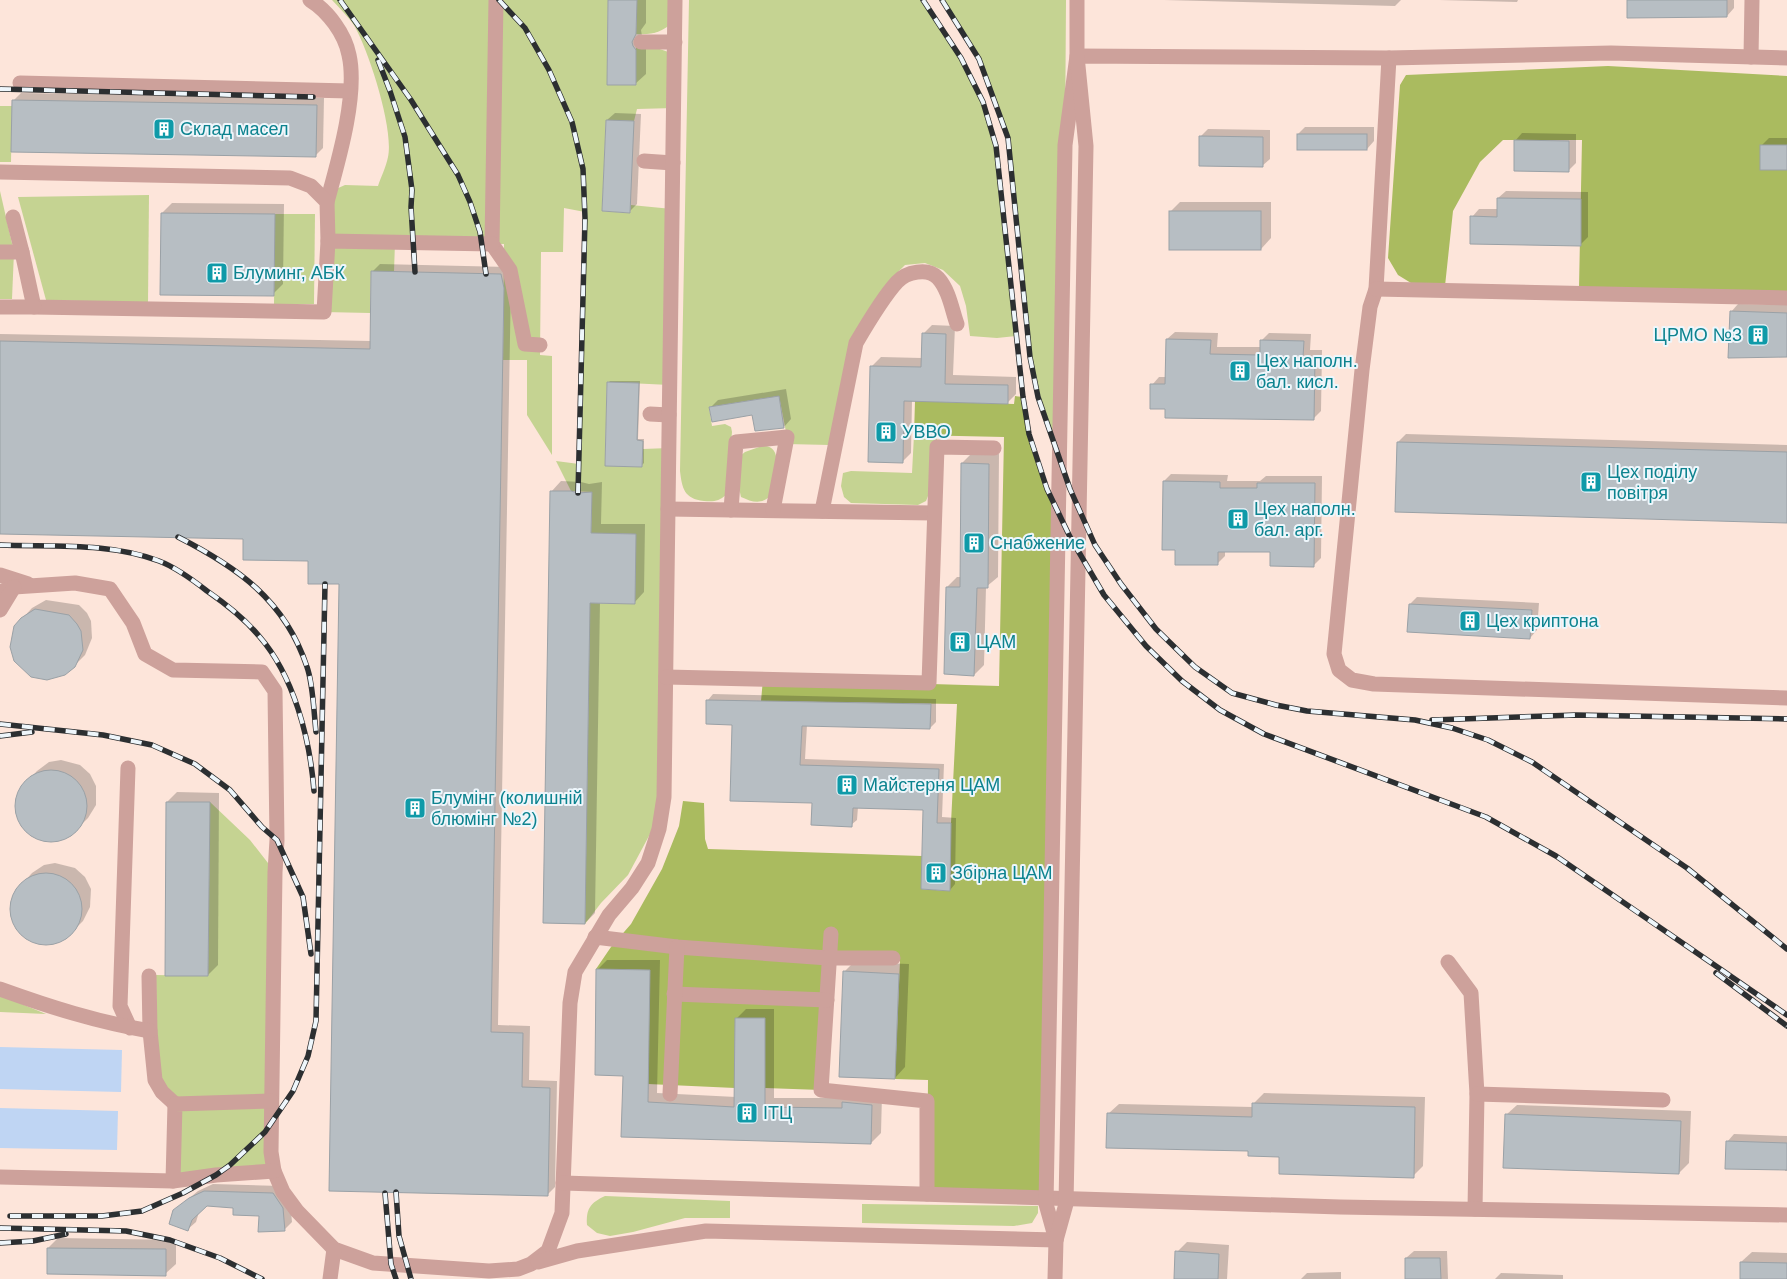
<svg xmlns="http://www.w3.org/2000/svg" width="1787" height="1279" font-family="Helvetica,sans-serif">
<rect width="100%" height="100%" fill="#eef6fb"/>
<rect fill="#fde5da" x="0" y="0" width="1787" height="1279"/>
<g fill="#c5d392">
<path d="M332,0H608L607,85H636V47H654L674,54V108L637,109L634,121L606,120L602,211L630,213L631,205L672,209L670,385L607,382L605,465L642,467L643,449L669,448L657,821L628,875L601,903L585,924L590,603L634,604L636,534L591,533L592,492L571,491L556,461L579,464L585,212L564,208L563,252H541L540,355L552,356V455L527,415V360H503L504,244L395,242L394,272H371L370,313L324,312L328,241L336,189L345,185L378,186C381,177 386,167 388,157C394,129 369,52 355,27C349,17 340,9 332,0Z"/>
<path d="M637,0H675V22C660,32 654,35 636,34Z"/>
<path d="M689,0H923L961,58L984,106L996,146L1016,336L997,338L970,336L966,306L960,286L943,270L925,263L905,265L888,282L870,308L830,445L786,444L787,437L779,396L709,407L712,426L725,424L731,427L732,432L726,495C719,501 714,502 704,501C684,499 682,488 680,471Z"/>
<path d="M942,0H1066L1065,145L1059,457L1038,397L1030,357L1008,138L979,59Z"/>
<path d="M0,106H12L11,162H0Z"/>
<path d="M0,191L14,252L12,299H0Z"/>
<path d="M149,195L148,303L46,300L18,197Z"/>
<path d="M275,214H315L314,304H274Z"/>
<path d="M914,435H937V447L928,496L926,501L918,505L851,503L844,497L841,486L843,473L851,471L912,473Z"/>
<path d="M762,446C787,444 773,483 770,496C761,505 752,502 741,497L739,488V457L745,452Z"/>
<path d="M210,802L250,840L275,872L274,1171L173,1181L175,1104L157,1084L156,975L208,976Z"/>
<path d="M0,995L46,1014L0,1012Z"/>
<path d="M605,1196L730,1201V1218H685L633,1232L610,1236L597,1233L587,1225C586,1209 590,1203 605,1196Z"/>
<path d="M862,1204L1038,1206V1213L1032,1223L1014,1226L862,1223Z"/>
</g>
<g fill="#aabb5f">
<path d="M1608,66L1787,76V292L1579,288L1582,140H1503L1480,162L1453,211L1445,286L1411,283L1398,275L1388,258L1400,85L1406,75Z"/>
<path d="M1015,396L1023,397C1030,437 1040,476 1058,513L1046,1197L927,1194L928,1080L895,1079L900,961L828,958L821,1090L765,1088L764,1018H735V1088L648,1084L650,970L596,969L611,947L631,924L662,869L679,826L683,801L704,803L705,839L708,849L922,856L921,889L950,891L951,823L957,704L761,701L763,679L999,686L1004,437L914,435L915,401L1014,404Z"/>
</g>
<g fill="#bfd5f3">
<path d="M0,1047L122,1050L121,1092L0,1089Z"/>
<path d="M0,1108L118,1111L117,1150L0,1148Z"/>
</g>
<g fill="#0003">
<path d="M609,0H646V23L641,30L642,36L646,40V74L635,84Z"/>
<path d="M1164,0H1401L1395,6Z"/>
<path d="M1439,0H1518L1517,2Z"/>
<path d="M1628,0H1734V8L1727,16Z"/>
<path d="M21,93L324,98L323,148L315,156L13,101Z"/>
<path d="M615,113L641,114L637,204L630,211L607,120Z"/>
<path d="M1305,127H1374V141L1367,149L1298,134Z"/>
<path d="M1208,129L1270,130V159L1262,166L1200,137Z"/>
<path d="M1522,133L1576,134V163L1569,170L1515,141Z"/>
<path d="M1769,138H1787V169L1762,145Z"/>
<path d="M1506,191L1588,192V237L1580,245L1472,217L1479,209H1498V198Z"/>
<path d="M1180,202H1271V238L1261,249L1170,212Z"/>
<path d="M172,203L284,204L283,284L273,294L162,213Z"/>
<path d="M380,264L508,267L511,280L498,1025L530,1026L529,1080L557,1081L555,1187L548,1194L330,1190L341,583L309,559L244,537L0,533V334L371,341L372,272Z"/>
<path d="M1738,304L1787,305V357L1731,312Z"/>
<path d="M932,325L955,326L953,375L1016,377V394L1007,403L912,400L911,453L902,462L872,366L881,357L922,358L923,334Z"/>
<path d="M1175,332L1218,333L1217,347H1261V341L1269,333L1311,334L1310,350H1322L1321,411L1313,419L1166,408L1152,385L1159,377H1167V339Z"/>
<path d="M610,381H640L638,439H644V463L642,465L608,383Z"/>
<path d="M786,389L791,419L784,427L756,429L753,414L710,408L718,400Z"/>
<path d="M1406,434L1787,445V521L1396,511L1398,442Z"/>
<path d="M972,453L999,454L998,577L986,587L984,665L974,675L947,587L957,577H961L962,463Z"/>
<path d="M1171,474L1228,475L1227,481H1260L1266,476H1322L1321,558L1313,566L1271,551H1225V556L1217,564L1177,549L1164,481Z"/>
<path d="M561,481L581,482L589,484L602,482L601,524H645L644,592L634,603L600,602L595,913L585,923L551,492Z"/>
<path d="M1417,597L1539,603L1537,630L1530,638L1410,604Z"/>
<path d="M46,600L79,605L87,613L91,621L92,638L85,655L74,666L22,619L32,608Z"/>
<path d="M713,694L936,699V722L930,728L807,725L805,759L944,764L942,817L956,818L955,884L950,890L925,809L858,807L857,820L851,825L813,801L708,700Z"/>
<path d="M61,760L80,765L90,774L96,786V805L88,818L77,829L66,837L51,841L36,837L24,827L18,816L17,801L20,789L37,771L49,762Z"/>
<path d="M177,792L219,793L218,965L208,975L167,802Z"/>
<path d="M55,863L75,868L85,877L91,889L90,907L83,921L72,932L61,940L45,943L31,940L18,930L12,918L11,904L15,892L32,873L44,865Z"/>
<path d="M607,960H660L657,1093L736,1097V1019L746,1009H774V1098H847L882,1095L881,1133L871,1143L622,1136L624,1075L597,970Z"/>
<path d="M854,962L909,964L905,1067L895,1078L844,972Z"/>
<path d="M1264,1093L1425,1097L1423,1166L1413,1176L1281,1156L1249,1150L1108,1114L1119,1104L1253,1107V1104Z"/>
<path d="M1517,1105L1691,1111L1689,1163L1679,1173L1506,1115Z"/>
<path d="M1734,1134L1787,1136V1171H1785V1168L1727,1142Z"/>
<path d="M213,1184L281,1186L290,1201L292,1222L285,1229L259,1231L260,1214L234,1207L207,1205L199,1212L196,1222L188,1229L174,1211L198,1191Z"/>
<path d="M58,1238L176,1240V1264L165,1274L48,1248Z"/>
<path d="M1187,1242L1229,1245L1227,1279H1175L1177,1252Z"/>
<path d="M1414,1251H1447L1448,1279H1406V1258Z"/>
<path d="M1752,1252L1787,1253V1279H1741V1262Z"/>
<path d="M1341,1272V1279H1301L1307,1273Z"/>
<path d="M1501,1273L1563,1275V1279H1495Z"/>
</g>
<g fill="#b7bec3" stroke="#9aa1a6">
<path d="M608,0H637L636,34L632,42L633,46L636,50V85H607Z"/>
<path d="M1627,0H1727V17L1627,18Z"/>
<path d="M12,100L317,105L316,157L11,152Z"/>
<path d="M606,120L634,121L630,213L602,211Z"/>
<rect x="1297" y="134" width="70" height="16"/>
<path d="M1199,136L1263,137V167L1199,166Z"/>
<path d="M1514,140L1569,141V172L1514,171Z"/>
<rect x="1760" y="145" width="27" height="25"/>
<path d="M1497,198L1581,199V246L1470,244V216L1497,217Z"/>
<rect x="1169" y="211" width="92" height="39"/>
<path d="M161,213L275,214L274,296L160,295Z"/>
<path d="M371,271L501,274L504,288L491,1032L523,1033L522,1087L550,1088L548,1196L329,1191L339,584H308V561L243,560V539L0,534V341L370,349Z"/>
<path d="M1730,311L1787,313V357L1728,358Z"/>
<path d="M922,333L946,334L945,384L1008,385V404L904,401L903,463L868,462L870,366L921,367Z"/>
<path d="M1166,339L1211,340L1210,354L1260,355V340L1304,341L1303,357H1315L1314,420L1165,418V409H1150V384H1165Z"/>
<path d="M607,382L639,383L637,440L643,441L642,467L605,466Z"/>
<path d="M779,396L784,428L755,431L752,415L712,422L709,407Z"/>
<path d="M1397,442L1787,452V523L1395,512Z"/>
<path d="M961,463L989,464L988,588H977L974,676L944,674L946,587H960Z"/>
<path d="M1163,481L1220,482V488H1257V483H1315L1314,567L1270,566V552H1218V565H1175V550H1162Z"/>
<path d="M550,491H571L578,493L592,492L591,533L636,534L635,604L590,603L585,924L543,923Z"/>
<path d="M1409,604L1532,610L1530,639L1407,632Z"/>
<path d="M35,609L69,615L77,624L81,631L83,650L75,667L65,675L47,680L31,677L14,661L10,647L14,626L21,618Z"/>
<path d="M706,700L931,704L930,729L802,726L800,765L939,769L937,823H951L950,891L921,889L923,810L853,808L852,827L811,825L812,803L730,801L732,725L706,724Z"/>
<circle cx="51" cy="806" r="36"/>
<path d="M166,802H210L208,976H165Z"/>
<circle cx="46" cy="909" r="36"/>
<path d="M596,969L650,970L648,1102L734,1107L735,1018H765V1107L842,1108V1102L872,1105L871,1144L621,1137L623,1076L595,1075Z"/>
<path d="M843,971L899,974L895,1079L839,1077Z"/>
<path d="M1252,1103L1415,1107L1414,1178L1279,1174V1157L1248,1156V1151L1106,1148L1107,1113L1252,1117Z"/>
<path d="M1505,1114L1681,1121L1679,1174L1503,1168Z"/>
<path d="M1726,1141L1787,1143V1170L1725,1169Z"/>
<path d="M204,1191L273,1193L283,1208L285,1231L258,1232L259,1216L233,1215V1208L207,1206L192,1220L188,1231L169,1224L173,1210L189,1198Z"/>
<path d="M47,1248L166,1249V1276L47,1274Z"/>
<path d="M1175,1251L1219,1254L1218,1279H1174Z"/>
<path d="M1405,1258H1440L1441,1279H1405Z"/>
<path d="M1740,1262L1787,1263V1279H1740Z"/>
</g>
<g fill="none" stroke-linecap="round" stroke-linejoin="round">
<g stroke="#cda19b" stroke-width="15">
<path d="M310,0C328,11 345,34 349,55C358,95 338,162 327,202"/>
<path d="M496,0L492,244L510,270L525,344L540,345"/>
<path d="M641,42H675"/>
<path d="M1751,57L1752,0"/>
<path d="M1389,58L1376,289L1370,307L1362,370L1334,654L1339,670L1352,680L1374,684L1787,698"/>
<path d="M20,83L350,91"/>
<path d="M644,161L673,163"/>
<path d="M0,172L290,178L311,186L327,202L328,241"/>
<path d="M13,217L22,252"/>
<path d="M0,252H22L34,307L324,312L328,241L492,244"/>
<path d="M1376,289L1787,298"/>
<path d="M0,307H34"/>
<path d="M650,414L669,415"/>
<path d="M668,509L933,513"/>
<path d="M731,510L736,442L787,437L773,510"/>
<path d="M822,511L856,343C866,326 883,297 897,282C906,272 928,267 938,278C949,290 952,310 957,324"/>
<path d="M0,575L28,584"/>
<path d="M0,592L14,587L75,583L110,589L133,623L145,654L173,670L262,672L275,691L277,840L275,872L271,1152L274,1171L283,1192L297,1211L334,1249L373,1263L489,1271L518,1269L531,1264L548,1251L562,1213L570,1003L575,972L609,915L632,888L648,863L659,829L664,797L675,0"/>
<path d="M0,610L14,587"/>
<path d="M666,677L929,683L937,447L994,448"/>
<path d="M128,768L120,1006L130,1028"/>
<path d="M831,934L821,1090L927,1101V1194"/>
<path d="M595,937L677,947L828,958H893"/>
<path d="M1448,962L1471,993L1477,1094L1475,1209"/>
<path d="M149,976L150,1031L155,1080L162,1092L175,1104"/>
<path d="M0,989C50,1007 97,1022 150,1031"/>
<path d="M674,994L827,1000"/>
<path d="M670,1094L677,947"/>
<path d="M1477,1094L1663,1100"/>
<path d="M0,1177L173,1181L216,1175L274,1171"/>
<path d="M173,1181L175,1104L271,1101"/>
<path d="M563,1183L1340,1207L1787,1215"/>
<path d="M1056,1240L1046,1204L1065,145L1077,56L1389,58L1611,53L1787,58"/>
<path d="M538,1262L577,1251L706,1231L1056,1240"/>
<path d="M330,1279L334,1249"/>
<path d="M1055,1279L1056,1240L1066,1204L1086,146L1077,56V0"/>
</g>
<g stroke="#2c2f31" stroke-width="5.5">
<g id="rail">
<path d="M340,0L411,100L458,175L470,202L480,232L486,274"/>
<path d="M499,0L525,28L549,70L572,122L583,169L585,218L578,493"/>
<path d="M923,0L961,58L983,102L996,146L1023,397L1029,434L1047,489L1070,537L1104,595L1146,646L1182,681L1220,710L1264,734L1486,817L1556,856L1787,1015"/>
<path d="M942,0L979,59L1008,138L1030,357L1038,397L1070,489L1095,545L1121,584L1156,629L1195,667L1232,693L1276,705L1307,711L1415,720L1452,728L1488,740L1532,762L1687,868L1787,949"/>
<path d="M378,60L390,91L405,137L412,190L411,207L415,272"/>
<path d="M0,89L313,97"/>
<path d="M178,537C237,567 285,600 307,667C313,683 314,714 316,732"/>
<path d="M0,545C52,547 109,542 159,561C175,567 193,580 207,591C226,604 244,618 259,636C294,676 310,739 314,791"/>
<path d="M1432,720L1576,715L1787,719"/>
<path d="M0,724L103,735L152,745L195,764L230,790L262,827L277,840L303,897L311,954"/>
<path d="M0,736L32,732"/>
<path d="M1716,973L1787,1026"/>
<path d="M396,1192L399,1236L411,1279"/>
<path d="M385,1193L391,1264L396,1279"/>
<path d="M10,1216H102L142,1211L183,1193L216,1175L230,1165L265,1132L293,1091L308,1056L316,1021L325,584"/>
<path d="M0,1228L126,1231L170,1240L220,1258L262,1279"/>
<path d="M0,1243L33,1241L66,1234"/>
</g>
</g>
<use href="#rail" stroke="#eef6fb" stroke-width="4" stroke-dasharray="11" stroke-linecap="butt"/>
</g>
<defs>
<g id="building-square" transform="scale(1.125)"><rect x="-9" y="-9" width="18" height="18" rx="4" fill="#0f9aa8" stroke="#eef6fb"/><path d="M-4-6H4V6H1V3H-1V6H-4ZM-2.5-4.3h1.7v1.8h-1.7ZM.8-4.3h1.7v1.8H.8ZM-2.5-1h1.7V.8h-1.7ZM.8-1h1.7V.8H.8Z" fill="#fff"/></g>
</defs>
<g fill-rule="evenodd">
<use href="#building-square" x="164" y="129"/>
<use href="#building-square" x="217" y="273"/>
<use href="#building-square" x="1758" y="335"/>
<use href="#building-square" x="1240" y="371"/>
<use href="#building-square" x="886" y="432"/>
<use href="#building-square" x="1591" y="482"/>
<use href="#building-square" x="1238" y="519"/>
<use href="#building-square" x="974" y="543"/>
<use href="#building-square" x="1470" y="621"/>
<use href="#building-square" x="960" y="642"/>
<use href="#building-square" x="847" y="785"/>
<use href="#building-square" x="415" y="808"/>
<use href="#building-square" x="936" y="873"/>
<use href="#building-square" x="747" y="1113"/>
</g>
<g text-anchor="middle" stroke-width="4" stroke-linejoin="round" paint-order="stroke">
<g font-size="18" fill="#0d838f" stroke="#eef6fb" text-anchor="start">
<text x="180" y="135">Склад масел</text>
<text x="233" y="279">Блуминг, АБК</text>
<text x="1742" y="341" text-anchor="end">ЦРМО №3</text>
<text x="1256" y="367">Цех наполн.<tspan x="1256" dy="21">бал. кисл.</tspan></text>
<text x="902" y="438">УВВО</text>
<text x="1607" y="478">Цех поділу<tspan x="1607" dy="21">повітря</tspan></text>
<text x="1254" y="515">Цех наполн.<tspan x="1254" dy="21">бал. арг.</tspan></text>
<text x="990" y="549">Снабжение</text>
<text x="1486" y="627">Цех криптона</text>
<text x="976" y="648">ЦАМ</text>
<text x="863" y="791">Майстерня ЦАМ</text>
<text x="431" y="804">Блумінг (колишній<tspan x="431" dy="21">блюмінг №2)</tspan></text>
<text x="952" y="879">Збірна ЦАМ</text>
<text x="763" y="1119">ІТЦ</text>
</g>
</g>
</svg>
